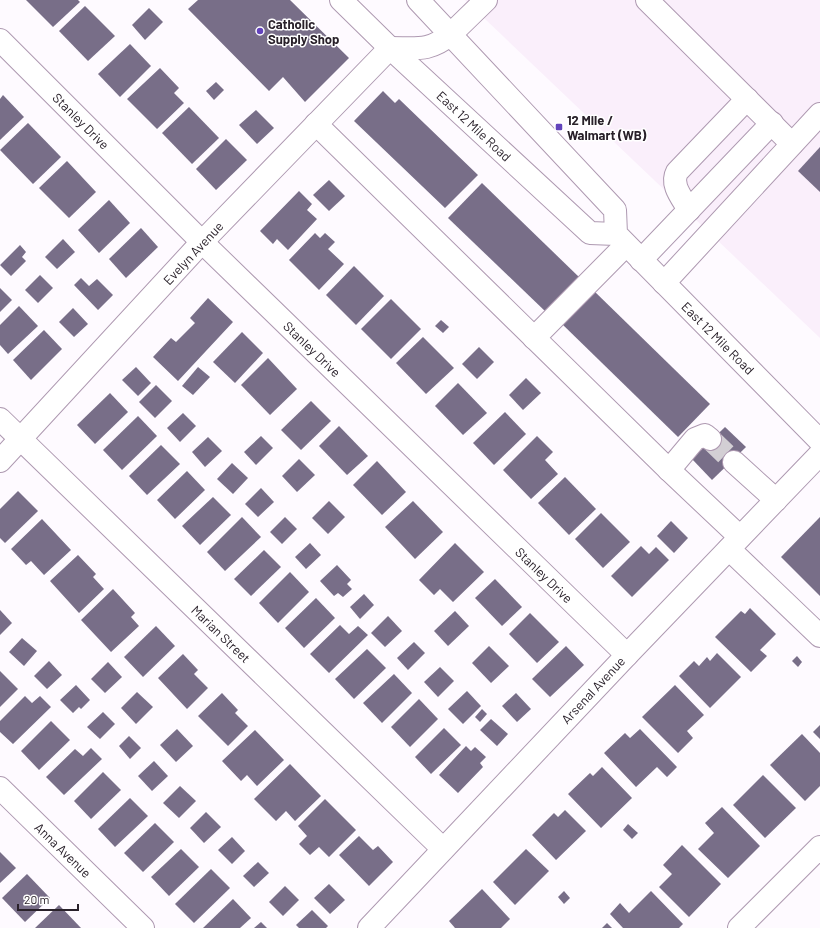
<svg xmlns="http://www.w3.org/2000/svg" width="820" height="928" font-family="Barlow,sans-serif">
<rect width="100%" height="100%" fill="#fefaff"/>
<path fill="#faeffb" d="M465,0H820V338Z"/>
<g fill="#786e88">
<path d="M26,0H78L80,2L53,27Z"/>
<path d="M198,0H290L349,58L305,102L283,77L269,91L188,9Z"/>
<path d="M85,6L115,36L88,61L59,31Z"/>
<path d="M149,8L163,22L145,40L132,25Z"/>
<path d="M130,44L151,66L120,97L98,74Z"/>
<path d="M160,68L179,88L174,93L184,103L157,129L127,99Z"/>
<path d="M216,82L224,90L214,100L206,91Z"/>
<path d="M383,91L395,103L399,99L478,175L445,208L354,121Z"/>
<path d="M3,95L24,117L0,140V99Z"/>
<path d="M189,107L219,138L192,164L162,133Z"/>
<path d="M256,110L274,128L257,144L239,125Z"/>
<path d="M28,123L61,157L33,184L0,150Z"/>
<path d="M226,139L247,160L216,190L196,169Z"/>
<path d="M820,147V192L798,171Z"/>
<path d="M67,161L96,192L69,218L39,188Z"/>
<path d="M329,180L345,196L329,211L313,195Z"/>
<path d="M482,183L580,278L547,313L448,218Z"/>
<path d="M299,191L312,204L307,210L317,219L288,250L277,239L273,244L260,231Z"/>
<path d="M109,200L130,223L99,253L78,230Z"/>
<path d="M141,228L158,247L126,278L109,259Z"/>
<path d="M315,233L320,238L325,233L335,242L328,249L344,264L319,290L289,260Z"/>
<path d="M63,239L75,252L57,269L45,257Z"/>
<path d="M20,245L26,252L22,257L26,261L11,276L0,265Z"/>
<path d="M354,266L384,296L356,325L326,295Z"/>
<path d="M40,275L53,288L38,303L25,290Z"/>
<path d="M81,278L89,286L97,279L113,295L98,310L74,285Z"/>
<path d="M0,288L12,300L0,312Z"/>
<path d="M593,290L710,404L678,437L561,323Z"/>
<path d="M208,298L233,322L178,381L153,357L171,338L176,342L195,323L190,318Z"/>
<path d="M391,299L421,329L391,359L361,329Z"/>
<path d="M19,306L38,326L8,354L0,345V325Z"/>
<path d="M73,308L88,324L74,337L59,322Z"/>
<path d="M441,320L449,327L443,333L435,326Z"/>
<path d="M44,330L62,349L31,380L13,360Z"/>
<path d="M242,332L263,353L235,383L213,362Z"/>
<path d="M423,337L454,368L426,394L396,363Z"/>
<path d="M479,347L494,362L477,379L462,364Z"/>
<path d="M268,358L297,389L270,415L241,385Z"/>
<path d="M136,367L151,383L138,396L122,380Z"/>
<path d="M198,367L210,377L193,395L182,386Z"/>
<path d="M526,378L541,393L523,410L509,395Z"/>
<path d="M458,383L487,413L463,435L435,406Z"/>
<path d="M156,385L172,401L155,418L139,402Z"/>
<path d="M110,393L128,412L95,444L77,425Z"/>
<path d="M311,401L331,421L301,450L281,430Z"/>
<path d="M505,412L526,434L494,465L473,443Z"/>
<path d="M183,413L196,426L180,442L167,428Z"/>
<path d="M138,416L157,436L122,470L103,450Z"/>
<path d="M339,426L368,456L347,475L319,446Z"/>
<path d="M725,427L746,447L712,480L692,459Z"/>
<path d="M261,436L273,448L256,465L244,452Z"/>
<path d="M537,436L553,452L545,460L558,474L531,499L503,470Z"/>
<path d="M208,437L222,451L205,467L192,452Z"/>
<path d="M161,445L180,464L147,495L129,476Z"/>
<path d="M299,459L315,475L297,492L282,476Z"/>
<path d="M377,461L406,492L382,515L353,485Z"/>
<path d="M232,463L248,478L233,494L217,479Z"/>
<path d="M187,471L205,490L175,519L157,500Z"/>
<path d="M565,477L596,509L569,535L538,503Z"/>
<path d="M261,488L274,502L258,517L245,504Z"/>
<path d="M18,491L38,511L5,543L0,538V509Z"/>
<path d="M213,497L231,515L200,545L182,526Z"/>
<path d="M329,501L345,517L328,534L312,518Z"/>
<path d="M413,501L443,532L415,559L385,527Z"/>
<path d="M601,513L630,542L603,568L575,539Z"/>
<path d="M242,517L261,537L225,571L207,552Z"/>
<path d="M285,517L297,529L282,544L270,532Z"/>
<path d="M820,517V596L781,557Z"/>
<path d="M42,519L71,550L44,575L31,561L26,565L11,549Z"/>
<path d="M671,521L688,538L674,553L657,536Z"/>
<path d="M310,543L321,555L306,569L295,557Z"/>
<path d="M455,543L484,572L453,602L440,589L434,595L419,580Z"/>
<path d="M641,546L649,554L656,547L669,560L632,597L611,576Z"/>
<path d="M264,550L281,567L251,596L234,579Z"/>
<path d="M78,555L96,574L93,577L104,589L79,613L50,581Z"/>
<path d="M337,565L351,580L347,584L352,589L343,597L338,593L334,596L320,581Z"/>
<path d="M290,572L309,592L278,623L259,603Z"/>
<path d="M495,579L522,607L502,626L475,598Z"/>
<path d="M113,589L135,613L131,617L139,626L111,652L81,620Z"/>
<path d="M364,594L374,605L360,619L350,607Z"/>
<path d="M316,598L335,618L304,648L285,628Z"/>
<path d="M750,608L776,634L760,650L767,656L751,672L715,637L741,611L745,614Z"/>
<path d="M0,610L12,623L0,635Z"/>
<path d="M455,611L469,626L448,646L434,631Z"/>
<path d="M530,613L559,642L537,663L509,634Z"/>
<path d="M388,616L402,631L385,647L371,633Z"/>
<path d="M340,625L349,634L358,626L368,635L329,673L310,654Z"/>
<path d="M156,626L175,646L143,677L124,657Z"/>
<path d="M22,638L37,651L24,666L9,652Z"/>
<path d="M414,642L425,653L408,670L397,658Z"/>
<path d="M489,646L509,666L491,683L472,663Z"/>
<path d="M566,646L584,665L550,697L532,679Z"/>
<path d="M367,649L386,668L354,699L335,679Z"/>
<path d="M717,653L741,677L710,708L679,676L694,661L699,666L707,657L710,661Z"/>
<path d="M183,654L198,670L194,674L208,688L187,709L158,678Z"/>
<path d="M797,656L802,662L798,667L792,661Z"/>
<path d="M49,661L62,675L47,689L34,676Z"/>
<path d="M108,662L122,677L105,693L91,679Z"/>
<path d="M440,667L454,681L438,697L424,682Z"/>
<path d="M0,671L18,689L0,707Z"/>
<path d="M394,674L412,693L382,723L363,703Z"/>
<path d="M76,685L90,700L81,709L79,707L73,713L60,700Z"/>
<path d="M675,685L704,715L687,731L693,738L678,753L642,717Z"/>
<path d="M467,691L481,706L463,724L448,709Z"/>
<path d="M137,692L153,707L136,724L121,708Z"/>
<path d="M222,693L238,710L235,713L248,726L228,746L198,716Z"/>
<path d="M516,693L531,709L517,722L502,706Z"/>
<path d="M25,696L32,703L40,696L51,707L13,744L0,732V721Z"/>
<path d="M419,699L438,719L410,747L391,727Z"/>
<path d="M482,709L487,714L480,722L475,717Z"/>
<path d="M103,712L115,724L100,739L87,727Z"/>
<path d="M491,719L508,734L497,746L480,730Z"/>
<path d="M51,721L70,740L39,770L21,751Z"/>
<path d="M820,725V739L813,732Z"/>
<path d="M444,728L461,745L431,774L415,757Z"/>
<path d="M177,729L193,746L176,762L160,745Z"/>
<path d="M640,729L677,767L667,777L657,767L636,787L604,753L625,733L630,738Z"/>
<path d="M255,730L284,760L257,786L247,775L241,781L222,761Z"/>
<path d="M802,734L820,753V786L805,801L770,765Z"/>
<path d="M129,736L141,748L130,759L119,746Z"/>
<path d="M466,746L471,751L475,747L486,757L480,763L483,767L458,793L439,775Z"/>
<path d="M91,748L102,759L64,795L46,777L75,749L83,756Z"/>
<path d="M154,761L168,776L152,791L138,776Z"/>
<path d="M290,764L321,796L295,821L286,811L276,821L254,799Z"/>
<path d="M602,767L632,798L601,828L568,794L590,773L593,776Z"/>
<path d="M103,772L121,790L91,819L74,801Z"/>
<path d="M763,775L796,808L765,838L733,805Z"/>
<path d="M180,786L196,801L179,818L163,803Z"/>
<path d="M130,798L148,816L115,847L98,829Z"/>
<path d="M325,799L356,830L329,857L319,847L310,855L299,844L307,836L298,826Z"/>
<path d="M722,807L760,846L728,878L698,849L714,833L705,823Z"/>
<path d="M565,810L586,831L556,860L532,835L554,813L558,817Z"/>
<path d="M206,812L221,827L204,843L190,828Z"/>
<path d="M155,823L174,842L143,872L124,853Z"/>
<path d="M628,824L638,833L632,839L623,830Z"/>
<path d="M359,836L373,850L378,846L393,862L369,886L339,855Z"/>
<path d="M232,837L245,851L232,864L218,850Z"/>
<path d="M682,845L721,884L689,917L659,887L672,874L663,865Z"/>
<path d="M181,849L199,867L169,896L151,877Z"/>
<path d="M526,849L549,871L515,905L493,882Z"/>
<path d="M0,852L16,868L0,883Z"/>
<path d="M258,862L269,873L254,887L243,876Z"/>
<path d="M211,869L230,888L194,923L175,904Z"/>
<path d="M27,874L50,898L25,922L2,898Z"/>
<path d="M329,884L345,900L330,914L314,898Z"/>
<path d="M285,886L299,900L283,916L269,902Z"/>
<path d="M482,889L510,919L501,928H455L449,921Z"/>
<path d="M564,891L570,898L564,904L558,897Z"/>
<path d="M651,891L683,924L679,928H623L610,914L620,903L629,913Z"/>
<path d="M233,899L251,918L240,928H203Z"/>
<path d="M59,905L81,928H35Z"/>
<path d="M312,910L328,926L326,928H299L296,925Z"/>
<path d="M261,922L267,928H254Z"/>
<path d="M607,923L612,928H602Z"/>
</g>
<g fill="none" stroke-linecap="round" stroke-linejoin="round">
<path stroke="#d3cfd4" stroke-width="22" stroke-dasharray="22 11" stroke-linecap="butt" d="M710,439L734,462"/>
<g stroke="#ae99b1" stroke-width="24">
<g id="minor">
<path d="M647,0L792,144"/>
<path d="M451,34L486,0"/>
<path d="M0,40L202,242L627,655"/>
<path d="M316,124L669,470L740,537"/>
<path d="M689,210C683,199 670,185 677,172L747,99"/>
<path d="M641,260L772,123"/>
<path d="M664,283L820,114"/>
<path d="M534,338L626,245"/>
<path d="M0,419L443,849"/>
<path d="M0,461L202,242L390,48"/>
<path d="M734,462L776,500"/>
<path d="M669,470L695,439L705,435L710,439"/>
<path d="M729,549L820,636"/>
<path d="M0,788L143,928"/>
<path d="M369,928L627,655L820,454"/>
<path d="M739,928L820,847"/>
</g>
</g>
<g stroke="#ae99b1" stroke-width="24">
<g id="major">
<path d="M341,0L390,48L590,233L616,234"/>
<path d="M418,0L615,210L616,234L820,441"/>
<path d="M390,48C417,48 429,52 451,34"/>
</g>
</g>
<use href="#minor" stroke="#fff" stroke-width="22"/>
<use href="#major" stroke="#fff" stroke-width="22"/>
</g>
<g fill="#6343bc" stroke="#fff" stroke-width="1.5">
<circle cx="260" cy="31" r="4"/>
<rect x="555" y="123" width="8" height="8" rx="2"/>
</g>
<g text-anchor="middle" stroke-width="3" stroke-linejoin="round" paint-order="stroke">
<g font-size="13" font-weight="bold" fill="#29212a" stroke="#fff" text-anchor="start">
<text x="268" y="29">Catholic<tspan x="268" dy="15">Supply Shop</tspan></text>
<text x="567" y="125">12 Mile /<tspan x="567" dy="15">Walmart (WB)</tspan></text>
</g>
<g font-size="13" fill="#29212a" stroke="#fff">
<text transform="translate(81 121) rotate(45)" y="5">Stanley Drive</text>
<text transform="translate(474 126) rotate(43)" y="5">East 12 Mile Road</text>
<text transform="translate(193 253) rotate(-47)" y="5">Evelyn Avenue</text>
<text transform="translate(718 338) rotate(45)" y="5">East 12 Mile Road</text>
<text transform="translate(312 349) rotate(44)" y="5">Stanley Drive</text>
<text transform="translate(544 575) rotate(44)" y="5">Stanley Drive</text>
<text transform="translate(221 634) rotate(44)" y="5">Marian Street</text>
<text transform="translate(593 690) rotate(-47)" y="5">Arsenal Avenue</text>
<text transform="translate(63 850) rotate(44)" y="5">Anna Avenue</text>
</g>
</g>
<path d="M18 904v6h60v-6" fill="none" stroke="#29212a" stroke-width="2"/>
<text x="24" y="904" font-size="12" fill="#29212a" stroke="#ffffff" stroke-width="3" paint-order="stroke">20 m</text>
</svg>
